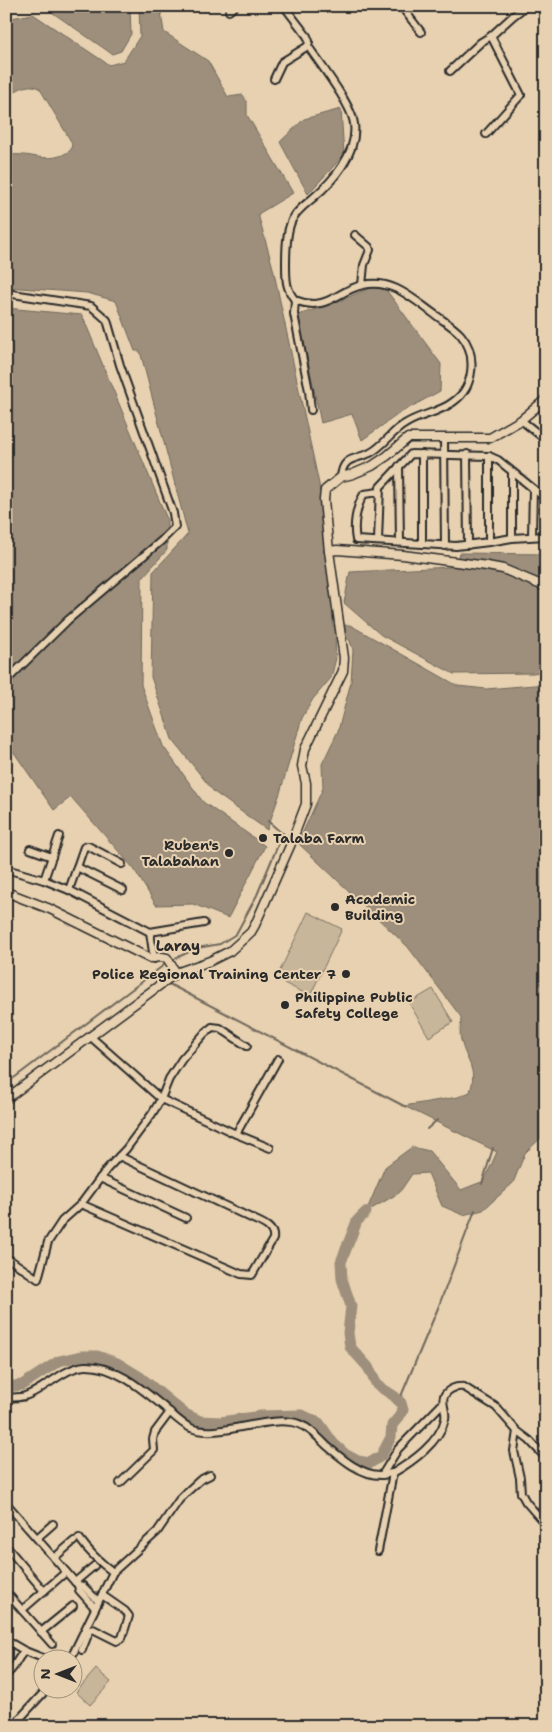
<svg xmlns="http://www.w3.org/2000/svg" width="552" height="1732" font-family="'Shantell Sans',sans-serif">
<rect width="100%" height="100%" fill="#e7d1b0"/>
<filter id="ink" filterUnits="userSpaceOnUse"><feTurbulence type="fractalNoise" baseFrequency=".02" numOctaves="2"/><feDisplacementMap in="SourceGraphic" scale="10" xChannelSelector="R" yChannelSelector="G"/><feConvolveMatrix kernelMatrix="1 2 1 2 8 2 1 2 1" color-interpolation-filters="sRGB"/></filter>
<g filter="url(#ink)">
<g fill="#c8b69a" stroke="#7a7062">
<path d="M308,912L342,929L310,996L276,979Z"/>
<path d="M433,989L453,1022L429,1037L409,1003Z"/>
<path d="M96,1669L111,1682L90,1705L76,1692Z"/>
</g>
<g fill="#9d8f7b" stroke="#6f675b">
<path d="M43,6H130L131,34L121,51L112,54Z"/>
<path d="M139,6H160L164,32L208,61L228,97L243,95L247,103V115L293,193L258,214L273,268L319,484L333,610V626L350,625L458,686L486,689L546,684V1133L525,1153L513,1183L483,1210L463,1215L442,1206L428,1173L412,1174L399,1193L366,1212L385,1167L412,1147L429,1151L461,1190L484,1181L497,1152L404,1106L458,1097L470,1092C478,1068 466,1062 461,1040C459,1033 461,1024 461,1017L408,947L298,843L323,788L322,764L338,731L351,682L353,650L350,641L346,637L335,639L336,658L331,678L313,699L302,718L280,793L267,830L214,792L172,739L151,677L153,572L188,534L140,351H135L116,301L87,293L6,287V156C30,150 48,167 71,150L72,143L40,89C29,81 16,90 6,98V19L33,14L109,65L124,61L140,36Z"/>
<path d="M341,109L344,155L308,194L280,142L304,119Z"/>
<path d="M375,286L387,291L441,364L440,391L400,413L362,440L352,414L321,423L298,315L334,303Z"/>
<path d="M6,308L82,315L167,519V550L142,578L141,685L163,746L203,802L265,846L228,918L193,904L156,905L134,869L71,797L54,810L6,741Z"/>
<path d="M460,553L546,554V671L533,673L454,674L381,635L344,603L350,572L451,567Z"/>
</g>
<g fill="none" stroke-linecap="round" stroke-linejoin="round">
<g stroke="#6f675b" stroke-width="2">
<path d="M268,821L287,838"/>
<path d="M172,960L197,948L220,944L236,934L257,895L283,833"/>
<path d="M152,973L161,979"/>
<path d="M169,984L404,1106"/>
<path d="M6,1084L168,962"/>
<path d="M427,1129L437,1120"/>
<path d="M482,1184L493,1148"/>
<path d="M399,1401L438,1308L475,1210"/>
</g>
<path stroke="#9d8f7b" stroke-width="11" d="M6,1387L22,1385L59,1361L81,1356H97L117,1363L140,1377L185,1414L200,1421L221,1422L261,1416L302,1415L319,1423L333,1443L345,1454L358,1461L370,1463L381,1456L391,1437L392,1425L399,1417L403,1410L401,1403L394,1396L377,1385L368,1367L350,1347L348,1333L351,1306L342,1279L341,1262L357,1221L366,1212"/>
<g stroke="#2b2b2b" stroke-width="10">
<g id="minor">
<path d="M284,6L307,36L309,41L308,46C320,64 352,105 354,124C358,153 333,181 313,198C305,205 297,210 292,220C286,232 286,252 286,265C286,280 286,289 295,300C327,313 337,290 363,285C393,278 414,300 437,316C445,322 454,327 461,335C477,354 475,387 453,402C439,413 420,414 405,424C392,431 384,446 370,453C355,460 343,456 341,477"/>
<path d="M401,6L421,32"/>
<path d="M229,11L235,6"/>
<path d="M450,71L481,42L491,36"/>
<path d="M274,79L282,62L308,46"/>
<path d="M486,134L521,95L491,36L513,16L526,6"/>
<path d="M355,235L369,247L370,250L364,265L362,285"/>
<path d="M6,293L91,306L107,320L120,365L173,513L175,527L161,541L68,620L10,677L6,678"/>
<path d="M295,300L294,314L309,391L311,410"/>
<path d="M521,420L546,440"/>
<path d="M444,438L445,546"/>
<path d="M422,454V543"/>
<path d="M467,454L468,545"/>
<path d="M399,466L400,542"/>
<path d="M512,472V538"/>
<path d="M379,492L364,494C356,507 353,525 356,540L456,546L489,542L512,538L546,536"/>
<path d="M532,536L533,489"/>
<path d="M378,541L380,487L411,454L489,456L498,460L546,499"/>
<path d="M489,542V456"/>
<path d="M30,849L52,857"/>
<path d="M77,867L123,890"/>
<path d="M6,869L44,880L69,890L150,932L204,923"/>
<path d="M44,880L59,836"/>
<path d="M69,890L84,847L88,846L122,864"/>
<path d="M150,932L154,959"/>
<path d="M91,1037L161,1099L236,1134L270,1148"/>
<path d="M236,1134L278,1059"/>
<path d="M119,1156L251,1218C261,1223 275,1227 273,1239L252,1275L241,1274L81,1204L107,1169L126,1149L152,1114L161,1099L169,1079L182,1059L204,1034L212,1027L220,1028L247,1046"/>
<path d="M100,1178L186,1218"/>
<path d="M6,1257L38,1279L48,1242L62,1221L81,1204"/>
<path d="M6,1398C12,1397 19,1398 25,1396C44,1390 65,1367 85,1366C115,1365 143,1390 164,1407C172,1414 181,1424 191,1428C219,1440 269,1413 299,1424C310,1428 318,1437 326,1445C340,1457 361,1476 382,1475C385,1475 389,1473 393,1473L378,1551"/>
<path d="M517,1431L514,1451L520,1478L521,1493L526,1502L546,1525"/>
<path d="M393,1473C412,1462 440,1442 445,1419C447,1411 441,1404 444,1396C448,1389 456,1386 464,1387L496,1407L517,1431L529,1440L546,1458"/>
<path d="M382,1475L398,1449L443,1403"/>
<path d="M120,1483L154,1450L153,1439L155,1432L170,1412"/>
<path d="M6,1503L75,1582L78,1585L83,1586L98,1601"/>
<path d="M37,1538L53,1524"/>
<path d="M79,1538C89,1552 99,1562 113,1572"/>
<path d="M6,1546L44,1591"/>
<path d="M54,1558L74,1541"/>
<path d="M75,1582L94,1566"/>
<path d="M78,1585L79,1590L95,1608"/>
<path d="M6,1592L52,1644"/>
<path d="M22,1610L66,1572"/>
<path d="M41,1632L73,1606"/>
<path d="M6,1640L25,1651L48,1660"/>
<path d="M82,1650L90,1630L93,1629L117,1641L122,1638L129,1616L125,1611L102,1595"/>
<path d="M70,1660L113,1572L157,1532L179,1500L189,1490L200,1480L210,1475"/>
<path d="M6,1674C15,1670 16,1658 25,1651"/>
<path d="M13,1726L46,1690"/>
</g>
</g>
<g stroke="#2b2b2b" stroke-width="11">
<g id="tertiary">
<path d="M329,551L337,550L403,555L487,566L503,569L546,587"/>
<path d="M6,892L50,909L149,958L162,957L167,958L176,973"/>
<path d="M6,1099L176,973L210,961L230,951L251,932L255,925L290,846L306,804V783L302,766L305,749L343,671L344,658L329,551L324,500L325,490L341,477L353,474L372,466L387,456L408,438H490L521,420L546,399"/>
</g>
</g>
<use href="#minor" stroke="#e7d1b0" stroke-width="6"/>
<use href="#tertiary" stroke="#e7d1b0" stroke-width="8"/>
</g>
</g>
<g fill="#2b2b2b" stroke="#e7d1b0" stroke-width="2">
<circle cx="263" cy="838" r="5"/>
<circle cx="229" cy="853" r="5"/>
<circle cx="335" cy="907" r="5"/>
<circle cx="346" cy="974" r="5"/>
<circle cx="285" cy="1005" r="5"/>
</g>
<g text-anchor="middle" stroke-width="4" stroke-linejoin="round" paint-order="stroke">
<g font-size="14" font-weight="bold" fill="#2b2b2b" stroke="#e7d1b0" text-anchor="start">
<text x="273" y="843">Talaba Farm</text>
<text x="219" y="850" text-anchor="end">Ruben's<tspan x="219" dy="16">Talabahan</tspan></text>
<text x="345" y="904">Academic<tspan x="345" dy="16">Building</tspan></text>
<text x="336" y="979" text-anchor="end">Police Regional Training Center 7</text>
<text x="295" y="1002">Philippine Public<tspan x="295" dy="16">Safety College</tspan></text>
</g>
<g font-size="15" font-weight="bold" fill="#2b2b2b" stroke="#e7d1b0">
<text x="178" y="951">Laray</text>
</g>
</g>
<rect width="552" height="1732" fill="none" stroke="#e7d1b0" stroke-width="25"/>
<rect x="12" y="12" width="527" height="1707" fill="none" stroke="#2b2b2b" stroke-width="2" filter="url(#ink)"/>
<g transform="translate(58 1674) rotate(270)"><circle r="24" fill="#e7d1b0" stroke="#9c8f7b"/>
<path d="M0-4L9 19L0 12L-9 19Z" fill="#2b2b2b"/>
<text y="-8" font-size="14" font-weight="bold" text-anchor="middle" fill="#2b2b2b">N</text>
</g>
</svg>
